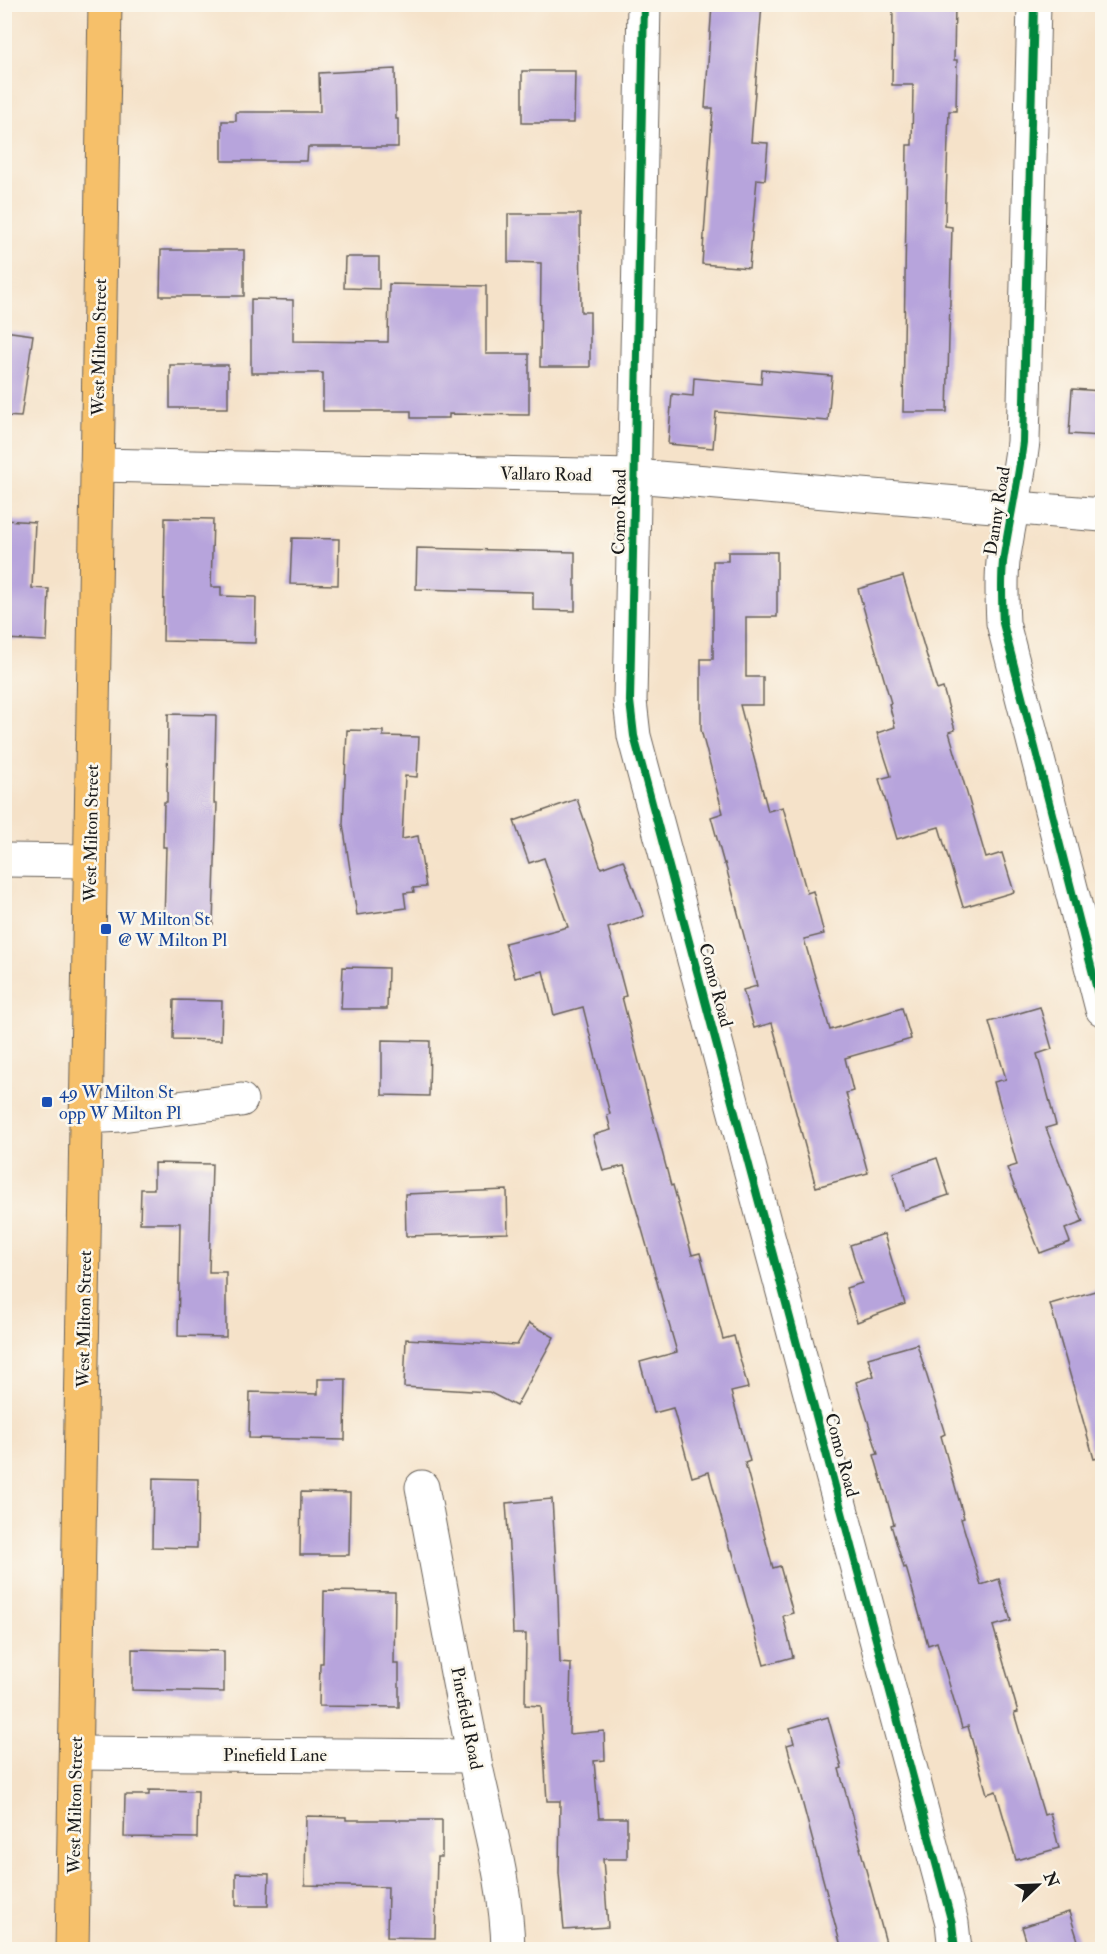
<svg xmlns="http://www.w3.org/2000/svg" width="1107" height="1954" font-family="'IM FELL Double Pica',serif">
<rect width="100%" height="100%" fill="#fbf7ec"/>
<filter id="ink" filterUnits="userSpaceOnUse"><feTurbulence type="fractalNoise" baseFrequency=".0167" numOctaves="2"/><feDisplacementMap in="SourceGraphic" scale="12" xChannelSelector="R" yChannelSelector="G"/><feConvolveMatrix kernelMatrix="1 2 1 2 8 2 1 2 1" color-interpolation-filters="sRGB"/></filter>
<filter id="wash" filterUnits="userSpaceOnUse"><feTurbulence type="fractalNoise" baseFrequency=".008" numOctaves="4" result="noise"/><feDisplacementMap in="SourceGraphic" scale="24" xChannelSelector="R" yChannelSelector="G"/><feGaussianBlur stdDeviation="1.35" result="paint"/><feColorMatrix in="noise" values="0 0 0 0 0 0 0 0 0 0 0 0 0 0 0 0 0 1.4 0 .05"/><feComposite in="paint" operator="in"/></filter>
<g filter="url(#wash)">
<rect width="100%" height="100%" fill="#f5e2c9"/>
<g id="blocks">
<g fill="#b7a4dc">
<path d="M712,4H762L751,142L768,143L765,180L757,179L749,268L702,264L713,108H705Z"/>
<path d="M893,4H955L954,60H957L956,111H949L945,226L952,227L947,412H903L907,145H912L913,85H892Z"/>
<path d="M395,69L396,119H398V147H308L307,161H222V121H236V112H320L319,73Z"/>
<path d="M522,71H575L574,123H522Z"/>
<path d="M508,214H580L581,312H590V367H540L541,263L508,262Z"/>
<path d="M161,250H244V296H160Z"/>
<path d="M345,257H379V289L344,288Z"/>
<path d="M389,284L486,286V354H529V415L449,414V418H411V411H323V373H251V299L293,300V341L388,342Z"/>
<path d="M4,331L33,335L21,417L4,416Z"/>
<rect x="170" y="365" width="58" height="43"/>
<path d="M762,370L832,376L828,421L716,412L713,448L668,444L672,394L693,396L694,378L761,384Z"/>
<path d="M1072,389L1102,391V436L1069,434Z"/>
<path d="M165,518L213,519L211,587H221V596L256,597L255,643L163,641Z"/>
<path d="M4,520L35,522L32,588L49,589L47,641L4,639Z"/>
<path d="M292,538L339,539L338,585L290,584Z"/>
<path d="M417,548L575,552V611L533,610V592L416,589Z"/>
<path d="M728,552H777V617H746V677H763V705H740L768,811L783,807L807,893L813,891L824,934L804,939L830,1030L902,1008L911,1039L845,1058L853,1091L846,1093L868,1173L816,1187L772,1023L754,1028L743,990L757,986L725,863L724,864L711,817L723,813L701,730V659H713V561H728Z"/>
<path d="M903,576L937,690L943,688L955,730L949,732L986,858L1002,853L1014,892L963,907L939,827L897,839L879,779L891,776L877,733L895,727L889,704L891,703L858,589Z"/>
<path d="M168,714L216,715L214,803H217L213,924L164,923L166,847H163L164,802H167Z"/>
<path d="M347,730L383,731V736L419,737L417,777L405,776L402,839L418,836L426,887L413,888L414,892L404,893L406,908L357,915L343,824Z"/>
<path d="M577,799L601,868L623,860L644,916L608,928L626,996L622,997L671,1186L673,1185L692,1255L700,1253L723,1339L734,1336L748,1388L731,1392L750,1461L745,1463L773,1568L780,1566L793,1613L783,1616L793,1657L764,1665L732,1550H730L709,1472L692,1477L673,1408L654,1413L640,1362L677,1352L624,1166L603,1171L593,1135L611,1130L607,1115L610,1114L583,1007L554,1015L543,971L515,978L505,943L568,927L544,858L529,863L514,821Z"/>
<path d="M343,967L388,968L387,1009H341Z"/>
<path d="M174,1000L222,1001L221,1040L173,1039Z"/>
<path d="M1040,1007L1052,1049L1037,1054L1056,1125L1046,1128L1083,1222L1065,1229L1070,1242L1040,1253L1007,1168L1017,1165L994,1082L1006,1079L989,1022Z"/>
<path d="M382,1040L430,1041L429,1096L382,1095Z"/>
<path d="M937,1158L949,1195L904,1210L893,1173Z"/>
<path d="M154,1163L212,1164L209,1272H226V1337L178,1336L180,1223H140L141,1189H154Z"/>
<path d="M507,1190L508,1233L406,1236L405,1194Z"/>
<path d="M884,1234L905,1304L857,1322L846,1288L862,1283L850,1245Z"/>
<path d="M1102,1289V1457L1094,1459L1050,1304Z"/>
<path d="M529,1323L554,1337L516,1406L489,1392L404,1387L406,1339L517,1345Z"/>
<path d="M917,1344L945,1434L941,1436L964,1518L961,1519L981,1585L999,1579L1011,1621L993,1626L1018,1712L1014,1713L1044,1815L1050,1813L1059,1848L1016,1860L996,1791L987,1794L968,1726L962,1728L937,1642L928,1645L906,1567L904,1568L891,1525L894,1524L874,1455L878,1454L856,1382L874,1376L868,1358Z"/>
<path d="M318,1379H346L345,1440L249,1438L250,1392L318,1394Z"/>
<path d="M153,1478L198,1479L197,1548L152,1547Z"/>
<path d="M301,1492L350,1493L349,1555H300Z"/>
<path d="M552,1499L558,1598L560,1663L571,1664L569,1734L604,1731L605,1760L594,1761L599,1818H627V1859H603L608,1927L564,1930L559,1873L560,1801H547L541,1706L525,1705L526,1634H513L511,1576L506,1503Z"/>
<path d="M324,1591L395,1592L394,1664H399V1707L319,1706L320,1663H323Z"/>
<path d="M132,1649L224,1651V1692L132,1690Z"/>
<path d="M828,1717L842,1768L839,1769L861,1848H860L888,1950H842L787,1745L794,1743L790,1728Z"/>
<path d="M149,1790L198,1791L197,1838L124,1837L125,1795H149Z"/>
<path d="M306,1816L346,1817V1820H442V1857H437L435,1938L387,1937L388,1887L305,1885Z"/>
<path d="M236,1873L269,1874L268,1906H236Z"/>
<path d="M1069,1912L1081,1950H1029L1022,1927Z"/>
</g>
</g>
</g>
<g filter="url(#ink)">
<use href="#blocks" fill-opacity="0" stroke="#686159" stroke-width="1.5"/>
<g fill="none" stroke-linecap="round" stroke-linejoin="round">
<g stroke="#686159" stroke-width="35">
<g id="minor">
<path d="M644,4L630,701L634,736L952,1923L955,1950"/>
<path d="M1034,4L1023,442C1018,483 1009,522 1003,562C1001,583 1002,603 1003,623L1102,1009"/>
<path d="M97,465L634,476L1102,515"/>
<path d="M4,860L90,861"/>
<path d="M87,1117L121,1115L241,1100"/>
<path d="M422,1487C439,1577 455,1667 474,1757C487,1820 507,1884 508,1950"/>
<path d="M77,1753L474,1756"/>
</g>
</g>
<g stroke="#686159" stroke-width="35">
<path id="major" d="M72,1950L105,4"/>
</g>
<use href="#minor" stroke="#fff" stroke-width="33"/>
<use href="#major" stroke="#f6c06b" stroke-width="33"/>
<g stroke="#fbf7ec" stroke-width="11">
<g id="cycleway">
<path d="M644,4L630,701L634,736L952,1923L955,1950"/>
<path d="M1034,4L1023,442C1018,483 1009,522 1003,562C1001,583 1002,603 1003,623L1102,1009"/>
</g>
</g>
<use href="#cycleway" stroke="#00873e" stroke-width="8"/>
</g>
</g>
<g fill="#1a4fb4" stroke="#fbf7ec" stroke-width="2">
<rect x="100" y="923" width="12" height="12" rx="3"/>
<rect x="41" y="1096" width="12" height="12" rx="3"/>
</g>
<g text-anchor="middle" stroke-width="5" stroke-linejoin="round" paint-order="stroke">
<g font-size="18" fill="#1c1c1c" stroke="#fbf7ec">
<text transform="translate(99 347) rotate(-89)" y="6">West Milton Street</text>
<text transform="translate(546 474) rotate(1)" y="6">Vallaro Road</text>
<text transform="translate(997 511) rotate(-81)" y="6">Danny Road</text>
<text transform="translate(619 512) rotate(-89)" y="6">Como Road</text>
<text transform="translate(91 833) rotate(-89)" y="6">West Milton Street</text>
<text transform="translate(716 985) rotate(75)" y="6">Como Road</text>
<text transform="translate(84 1319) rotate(-89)" y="6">West Milton Street</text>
<text transform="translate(842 1455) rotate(75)" y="6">Como Road</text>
<text transform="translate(467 1718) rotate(79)" y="6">Pinefield Road</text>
<text x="275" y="1761">Pinefield Lane</text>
<text transform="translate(75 1805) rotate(-89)" y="6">West Milton Street</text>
</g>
<g font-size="18" fill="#164399" stroke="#fbf7ec" text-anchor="start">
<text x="118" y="925">W Milton St<tspan x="118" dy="21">@ W Milton Pl</tspan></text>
<text x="59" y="1098">49 W Milton St<tspan x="59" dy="21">opp W Milton Pl</tspan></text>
</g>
</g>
<rect width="1107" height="1954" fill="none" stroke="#fbf7ec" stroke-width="24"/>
<g transform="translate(1038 1885) rotate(67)" stroke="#fbf7ec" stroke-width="4.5" paint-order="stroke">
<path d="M0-4.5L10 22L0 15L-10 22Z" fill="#1c1c1c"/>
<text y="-9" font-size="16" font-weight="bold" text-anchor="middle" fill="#1c1c1c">N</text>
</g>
</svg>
